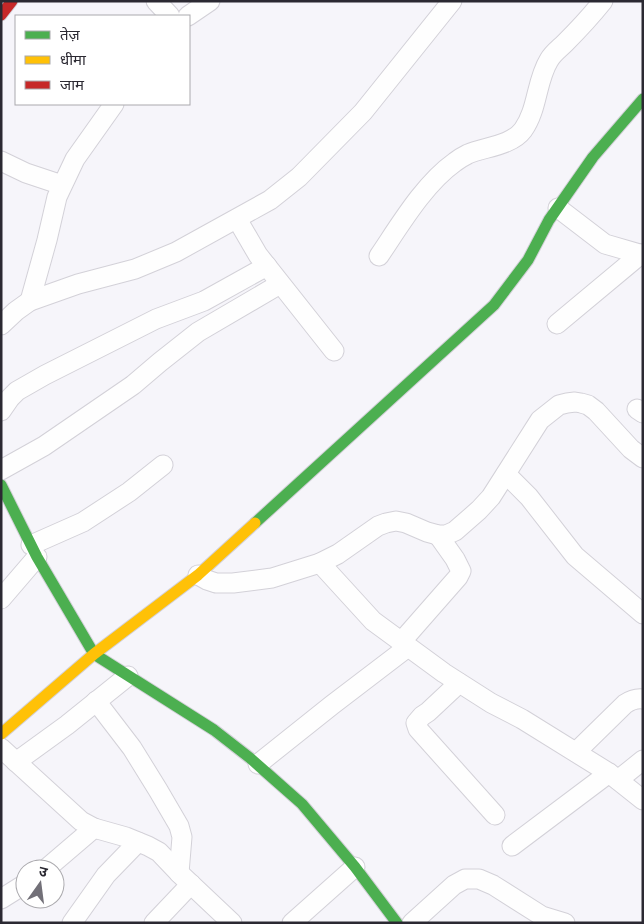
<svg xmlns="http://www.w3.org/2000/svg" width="644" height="924" font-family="Roboto,'Noto Sans Devanagari',sans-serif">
<rect width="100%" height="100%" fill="#f6f5fa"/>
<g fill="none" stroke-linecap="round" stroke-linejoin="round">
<g stroke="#d3d1d8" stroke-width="21">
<g id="street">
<path d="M156,1L170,16"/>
<path d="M188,16L210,1"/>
<path d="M1,161L26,173L62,185"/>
<path d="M558,208L605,244L643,255"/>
<path d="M237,219L258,255L334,351"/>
<path d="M379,256C400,225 424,184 455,162C459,159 464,156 468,154C484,147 511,146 523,130C538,109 536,81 549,60C553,53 559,49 565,43C578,30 591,16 603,1"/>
<path d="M30,301L47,240L57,197L75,159L114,104"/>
<path d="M557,324L641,254"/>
<path d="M1,325L16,311L30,301L78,284L135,269L176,252L270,200L299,177L363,112L452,1"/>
<path d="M637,409L643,413"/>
<path d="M1,411L10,398L17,391L45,375L156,319L204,301L267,266"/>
<path d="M1,470L44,446L133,385L160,362L198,332L280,284"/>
<path d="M506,474L529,497L575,556L643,614"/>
<path d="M31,545L83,522L129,492L163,465"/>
<path d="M320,563L373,621L444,673L491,703L522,719L609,773L643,800"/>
<path d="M198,575L207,580L216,583H233L272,578L320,563L338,554L378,526L386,523L396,521L406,523L427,532L438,535H446L455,531L479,510L491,497L540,420L559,405L567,403L575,402L581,403L588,405L596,411L631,449L643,458"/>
<path d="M1,599L37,557"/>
<path d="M401,642L458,577L461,571L455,559L438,535"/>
<path d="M459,683L428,712L422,716L416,723L418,729L495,815"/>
<path d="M96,701L132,748L158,790L179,826L182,837L179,873"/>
<path d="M1,748L81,821L94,828L126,837L148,846L159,852L179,873L232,923"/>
<path d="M576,752L625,704C631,700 636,698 643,699"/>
<path d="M16,762L67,725L128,676"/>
<path d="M258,764L332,705L408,647"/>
<path d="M618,780L643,760"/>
<path d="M512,846L609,773"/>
<path d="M46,869L94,828"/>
<path d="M1,899L25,884"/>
<path d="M72,923L106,875L138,842"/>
<path d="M154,923L191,884"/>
<path d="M292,923L355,867"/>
<path d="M412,923L454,885L465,879H479L493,885L542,916L565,923"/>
</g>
</g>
<g stroke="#d3d1d8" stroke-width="13">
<g id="fast">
<path d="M1,485L37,557L94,654L214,730L250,758L302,804L355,867L397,923"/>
<path d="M255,523L494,305L528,260L549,220L593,157L643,99"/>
</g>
</g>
<g stroke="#d3d1d8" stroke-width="13">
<path id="slow" d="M1,734L94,654L198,575L255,523"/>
</g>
<g stroke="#d3d1d8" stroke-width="13">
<path id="jam" d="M1,15L12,1"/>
</g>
<use href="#street" stroke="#fefefe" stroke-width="19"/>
<use href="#fast" stroke="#4caf50" stroke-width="11"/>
<use href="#slow" stroke="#ffc107" stroke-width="11"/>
<use href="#jam" stroke="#c62828" stroke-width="11"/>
</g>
<rect width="644" height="924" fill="none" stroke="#2b2932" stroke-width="5"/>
<rect x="15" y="15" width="175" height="90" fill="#ffffff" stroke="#aaa9ad"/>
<rect x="25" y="31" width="25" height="8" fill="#4caf50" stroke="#aaa9ad"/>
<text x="60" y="40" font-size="15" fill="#2b2932">तेज़</text>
<rect x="25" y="56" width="25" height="8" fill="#ffc107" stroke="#aaa9ad"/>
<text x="60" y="65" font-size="15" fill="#2b2932">धीमा</text>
<rect x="25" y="81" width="25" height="8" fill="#c62828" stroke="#aaa9ad"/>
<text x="60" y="90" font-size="15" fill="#2b2932">जाम</text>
<g transform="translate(40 884) rotate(14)"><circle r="24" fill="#ffffff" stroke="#aaa9ad"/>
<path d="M0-4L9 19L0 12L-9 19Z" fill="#727078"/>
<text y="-8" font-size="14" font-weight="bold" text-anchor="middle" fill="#2b2932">उ</text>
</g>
</svg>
